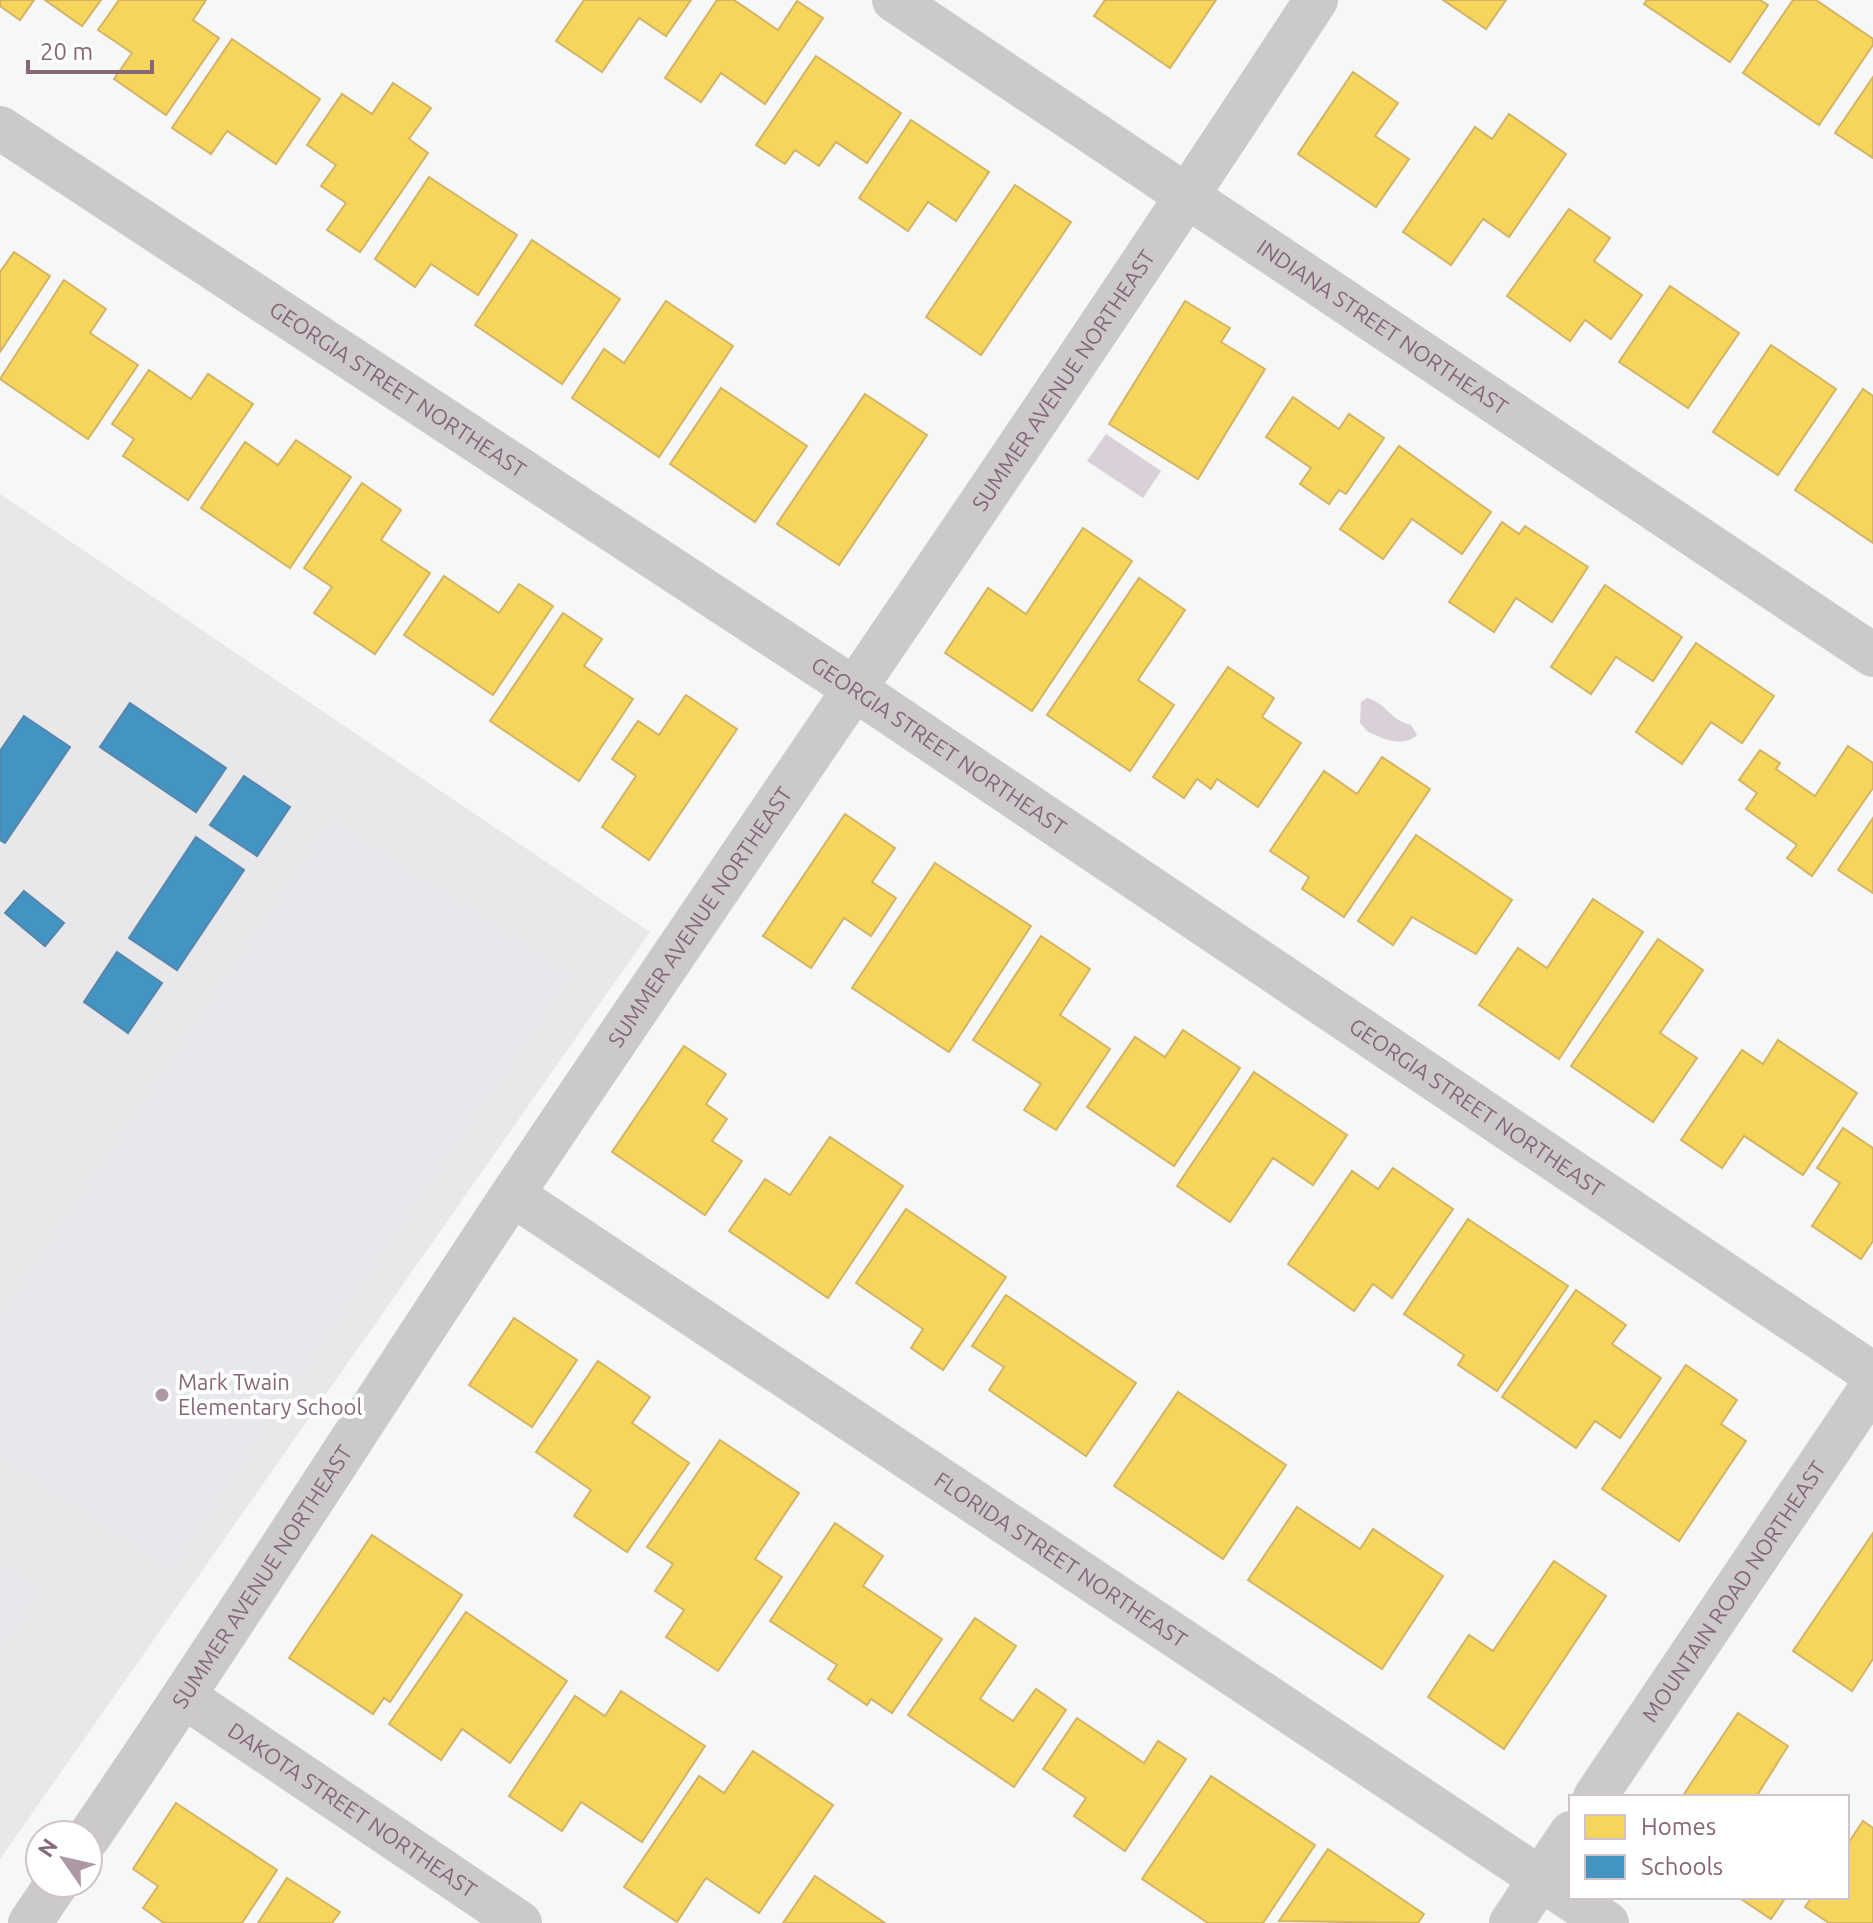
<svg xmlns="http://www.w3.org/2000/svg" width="1873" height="1923" font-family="Ubuntu,sans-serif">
<rect width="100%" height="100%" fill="#f6f7f7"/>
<path fill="#e8e7e9" d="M0,494L650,932L0,1859Z"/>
<g fill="#e6e8eb">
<path d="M333,823L566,976L170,1566L0,1453V1322Z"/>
<path d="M0,1566L36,1592L0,1642Z"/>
</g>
<g fill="#dad0d8">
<path d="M1106,434L1161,471L1143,498L1087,461Z"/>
<path d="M1367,698C1385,702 1391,721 1411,725L1417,735C1403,748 1382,739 1367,731L1360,723L1361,702Z"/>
</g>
<g fill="#f6d55c" stroke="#d4b464" stroke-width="2">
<path d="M0,0H34L20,20L0,6Z"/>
<path d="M45,0H101L82,26Z"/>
<path d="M119,0H206L193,20L219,38L166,115L114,79L132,53L98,30Z"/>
<path d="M584,0H691L666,36L639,18L602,72L556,41Z"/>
<path d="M717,0H734L778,30L797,1L823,18L765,104L721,73L701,102L665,78Z"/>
<path d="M1105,0H1216L1170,68L1094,16Z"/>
<path d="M1443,0H1506L1486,29Z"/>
<path d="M1647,0H1760L1768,5L1730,62L1644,4Z"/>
<path d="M1793,0H1816L1873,39V45L1819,125L1743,73Z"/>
<path d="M232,39L320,99L276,164L227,131L211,154L172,128Z"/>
<path d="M816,56L901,113L867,163L836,142L819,166L795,150L785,164L756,145Z"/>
<path d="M1353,72L1398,103L1375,136L1409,159L1376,207L1298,154Z"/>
<path d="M1873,77V158L1835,133Z"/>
<path d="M393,83L431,108L409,139L428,153L360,252L327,230L346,203L321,186L336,165L307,145L342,94L372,114Z"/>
<path d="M1509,114L1566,154L1509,237L1483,219L1451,265L1403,232L1475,127L1492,139Z"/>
<path d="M911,120L989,172L956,221L928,202L908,231L859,198Z"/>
<path d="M429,177L517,235L478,295L431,264L415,287L375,259Z"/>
<path d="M1015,185L1071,222L981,355L926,317Z"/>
<path d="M1569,209L1610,238L1594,261L1642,295L1611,339L1585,320L1570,341L1507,296Z"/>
<path d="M532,240L620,299L562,384L475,325Z"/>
<path d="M14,252L50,276L0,352V272Z"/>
<path d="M64,280L106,309L90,333L138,365L88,439L0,379Z"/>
<path d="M1670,286L1739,333L1688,408L1619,362Z"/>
<path d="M666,301L733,346L659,457L572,398L604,349L624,363Z"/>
<path d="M1185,301L1230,328L1221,342L1265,369L1198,479L1109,424Z"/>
<path d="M1771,345L1836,389L1778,475L1713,432Z"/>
<path d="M149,370L191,399L208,374L253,404L188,500L123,456L134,439L112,424Z"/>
<path d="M721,388L807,446L755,522L670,464Z"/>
<path d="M1863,389L1873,396V543L1795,490Z"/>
<path d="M865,394L927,435L839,565L777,524Z"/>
<path d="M1293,397L1339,429L1349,414L1384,438L1346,494L1339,490L1329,504L1300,484L1311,468L1266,437Z"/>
<path d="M296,440L351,477L290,568L201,508L245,442L278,465Z"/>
<path d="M1399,446L1491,512L1462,554L1412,519L1383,559L1340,529Z"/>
<path d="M362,483L401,510L381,540L430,573L375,654L314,613L332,587L304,568Z"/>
<path d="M1502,522L1519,534L1525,526L1588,567L1552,622L1516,598L1494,632L1449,602Z"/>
<path d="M1083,528L1132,561L1032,711L945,653L988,588L1026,614Z"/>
<path d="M444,576L499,613L519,584L553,606L493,695L404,635Z"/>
<path d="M1139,578L1185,610L1138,680L1174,705L1130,771L1047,715Z"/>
<path d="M1605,585L1682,637L1653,681L1616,657L1591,694L1551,667Z"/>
<path d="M563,613L602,639L584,666L633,699L579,781L490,721Z"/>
<path d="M1696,643L1774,696L1742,743L1711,722L1682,764L1636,732Z"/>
<path d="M1228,667L1274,698L1262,717L1301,743L1258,807L1217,779L1211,789L1197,779L1184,798L1153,777Z"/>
<path d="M686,695L737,729L649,860L602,827L636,776L612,759L638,721L659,735Z"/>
<path d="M1848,746L1873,763V788L1812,876L1787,858L1797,845L1746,809L1757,793L1739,780L1760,750L1780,763L1776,769L1815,796Z"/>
<path d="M1382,757L1430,789L1344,917L1302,889L1309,877L1270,851L1324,771L1357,794Z"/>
<path d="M845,814L895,848L872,882L896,898L871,936L844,918L811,968L763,936Z"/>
<path d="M1873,818V893L1838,870Z"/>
<path d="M1416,835L1512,900L1476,954L1412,917L1393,945L1358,921Z"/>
<path d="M935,863L1031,926L949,1052L852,988Z"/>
<path d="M1593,899L1643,932L1559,1059L1479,1005L1518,948L1547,968Z"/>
<path d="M1041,936L1090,969L1060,1015L1110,1049L1056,1130L1024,1110L1041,1084L973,1040Z"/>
<path d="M1658,939L1703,970L1660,1033L1697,1058L1653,1122L1571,1066Z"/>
<path d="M1183,1030L1240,1068L1174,1166L1087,1107L1135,1037L1165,1057Z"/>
<path d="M1778,1040L1857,1093L1803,1175L1744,1136L1722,1168L1681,1140L1742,1050L1763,1064Z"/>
<path d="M684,1046L726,1074L706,1104L727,1119L712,1141L742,1161L705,1215L612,1152Z"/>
<path d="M1254,1072L1347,1135L1313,1185L1273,1158L1230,1222L1177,1186Z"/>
<path d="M1843,1128L1873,1148V1241L1861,1259L1812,1226L1840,1183L1817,1168Z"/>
<path d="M830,1137L903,1186L828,1298L729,1231L765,1179L790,1195Z"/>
<path d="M1393,1168L1453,1209L1392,1298L1373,1284L1354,1311L1288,1264L1352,1171L1378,1189Z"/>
<path d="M906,1209L1006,1277L943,1370L911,1348L923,1329L856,1283Z"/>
<path d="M1468,1219L1568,1286L1497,1391L1458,1365L1464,1355L1404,1314Z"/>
<path d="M1576,1290L1626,1325L1612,1344L1661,1378L1620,1438L1595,1421L1576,1448L1502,1397Z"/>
<path d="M1006,1295L1136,1383L1086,1456L989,1390L1004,1367L972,1346Z"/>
<path d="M514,1318L577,1360L532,1427L469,1385Z"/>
<path d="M598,1361L650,1397L632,1423L689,1463L627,1552L574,1516L591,1490L536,1452Z"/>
<path d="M1686,1365L1737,1400L1721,1424L1746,1441L1679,1541L1602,1489Z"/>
<path d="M1178,1392L1286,1465L1223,1559L1114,1486Z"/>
<path d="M720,1440L799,1493L755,1559L782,1577L718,1671L666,1637L684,1610L655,1591L673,1564L647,1547Z"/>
<path d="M1297,1507L1360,1549L1373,1529L1443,1576L1382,1669L1248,1580Z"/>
<path d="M835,1523L883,1556L863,1586L942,1639L892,1713L871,1699L867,1705L828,1679L837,1665L770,1621Z"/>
<path d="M1873,1533V1659L1852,1691L1793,1651Z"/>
<path d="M372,1535L462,1595L390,1702L384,1698L373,1714L289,1658Z"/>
<path d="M1554,1561L1606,1596L1504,1749L1428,1697L1469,1635L1493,1651Z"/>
<path d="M466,1612L567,1681L510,1763L462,1729L441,1760L389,1724Z"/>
<path d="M975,1618L1016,1646L980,1699L1013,1721L1036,1689L1066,1710L1014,1787L908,1715Z"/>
<path d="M621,1691L705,1746L642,1842L581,1802L562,1831L509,1796L575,1696L605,1716Z"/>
<path d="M1738,1713L1788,1746L1756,1797H1682Z"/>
<path d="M1077,1718L1144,1763L1158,1741L1186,1759L1125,1851L1074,1816L1086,1798L1043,1769Z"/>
<path d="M753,1751L833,1805L759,1913L706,1878L677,1922L624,1887L699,1776L724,1793Z"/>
<path d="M1211,1776L1315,1845L1263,1923H1208L1142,1879Z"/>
<path d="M176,1803L277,1870L242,1923H164L143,1908L158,1886L133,1869Z"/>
<path d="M1863,1821L1873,1828V1923H1829L1805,1907L1812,1897H1847V1845Z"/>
<path d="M1328,1849L1424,1914L1418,1923L1279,1921Z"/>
<path d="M815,1876L885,1923H783Z"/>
<path d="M287,1878L340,1912L332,1923H258Z"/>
<path d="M1738,1897H1786L1771,1919Z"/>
</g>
<g fill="#4393c3" stroke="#5786ac" stroke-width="2">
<path d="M130,703L226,768L196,812L100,747Z"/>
<path d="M24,716L70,747L5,843L0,840V751Z"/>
<path d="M244,776L290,807L257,856L210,825Z"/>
<path d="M196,837L244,870L177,970L129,938Z"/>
<path d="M24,891L64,923L45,946L5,913Z"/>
<path d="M117,952L162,983L128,1033L84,1002Z"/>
</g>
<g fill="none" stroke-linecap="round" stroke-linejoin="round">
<g stroke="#ccc9cb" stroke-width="44">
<path id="s1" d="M894,0L1873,655"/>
<path id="s2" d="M0,128L853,688L1873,1374"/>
<path id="s3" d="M513,1195L1607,1923"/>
<path id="s4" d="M185,1697L520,1923"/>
<path id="s5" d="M1595,1797L1873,1385"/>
<path id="s6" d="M88,1838C235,1624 372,1405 516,1189C782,792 1055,400 1316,0"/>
<path d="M30,1923L57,1883"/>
<path d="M1511,1923L1571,1833"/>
</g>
</g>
<circle fill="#ad99a4" stroke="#fff" stroke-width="3" cx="162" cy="1395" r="8"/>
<g text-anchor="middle" stroke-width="8" stroke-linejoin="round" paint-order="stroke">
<g font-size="22" fill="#866778" stroke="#fff">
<text dy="8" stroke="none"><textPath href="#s1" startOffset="588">INDIANA STREET NORTHEAST</textPath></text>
<text dy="8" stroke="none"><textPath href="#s6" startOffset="1754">SUMMER AVENUE NORTHEAST</textPath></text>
<text dy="8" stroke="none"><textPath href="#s2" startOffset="476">GEORGIA STREET NORTHEAST</textPath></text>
<text dy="8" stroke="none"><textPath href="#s2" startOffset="1124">GEORGIA STREET NORTHEAST</textPath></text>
<text dy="8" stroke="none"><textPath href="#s6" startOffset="1106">SUMMER AVENUE NORTHEAST</textPath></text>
<text dy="8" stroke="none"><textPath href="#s2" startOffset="1772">GEORGIA STREET NORTHEAST</textPath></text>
<text dy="8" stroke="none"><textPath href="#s3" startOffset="658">FLORIDA STREET NORTHEAST</textPath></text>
<text dy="8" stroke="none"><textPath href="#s6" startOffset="314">SUMMER AVENUE NORTHEAST</textPath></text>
<text dy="8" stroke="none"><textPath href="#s5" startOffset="248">MOUNTAIN ROAD NORTHEAST</textPath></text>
<text dy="8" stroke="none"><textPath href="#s4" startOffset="202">DAKOTA STREET NORTHEAST</textPath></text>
</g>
<g font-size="22" fill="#866778" stroke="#fff" text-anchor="start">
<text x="178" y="1390">Mark Twain<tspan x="178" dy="25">Elementary School</tspan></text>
</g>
</g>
<rect x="1569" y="1795" width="280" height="104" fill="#ffffff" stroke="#cfc2c9" stroke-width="2"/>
<rect x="1585" y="1815" width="40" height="24" fill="#f6d55c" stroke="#cfc2c9" stroke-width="2"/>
<text x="1641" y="1835" font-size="24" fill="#866778">Homes</text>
<rect x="1585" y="1855" width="40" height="24" fill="#4393c3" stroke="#cfc2c9" stroke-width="2"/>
<text x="1641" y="1875" font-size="24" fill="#866778">Schools</text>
<g transform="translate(64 1859) rotate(304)"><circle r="38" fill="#ffffff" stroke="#cfc2c9" stroke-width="2"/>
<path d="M0-6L14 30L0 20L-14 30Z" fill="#ad99a4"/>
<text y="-12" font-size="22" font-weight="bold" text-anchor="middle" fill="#866778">N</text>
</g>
<path d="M28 60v12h124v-12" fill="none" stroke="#866778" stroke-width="4"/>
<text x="40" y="60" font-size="24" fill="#866778" stroke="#ffffff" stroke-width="6" paint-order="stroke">20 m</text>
</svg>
